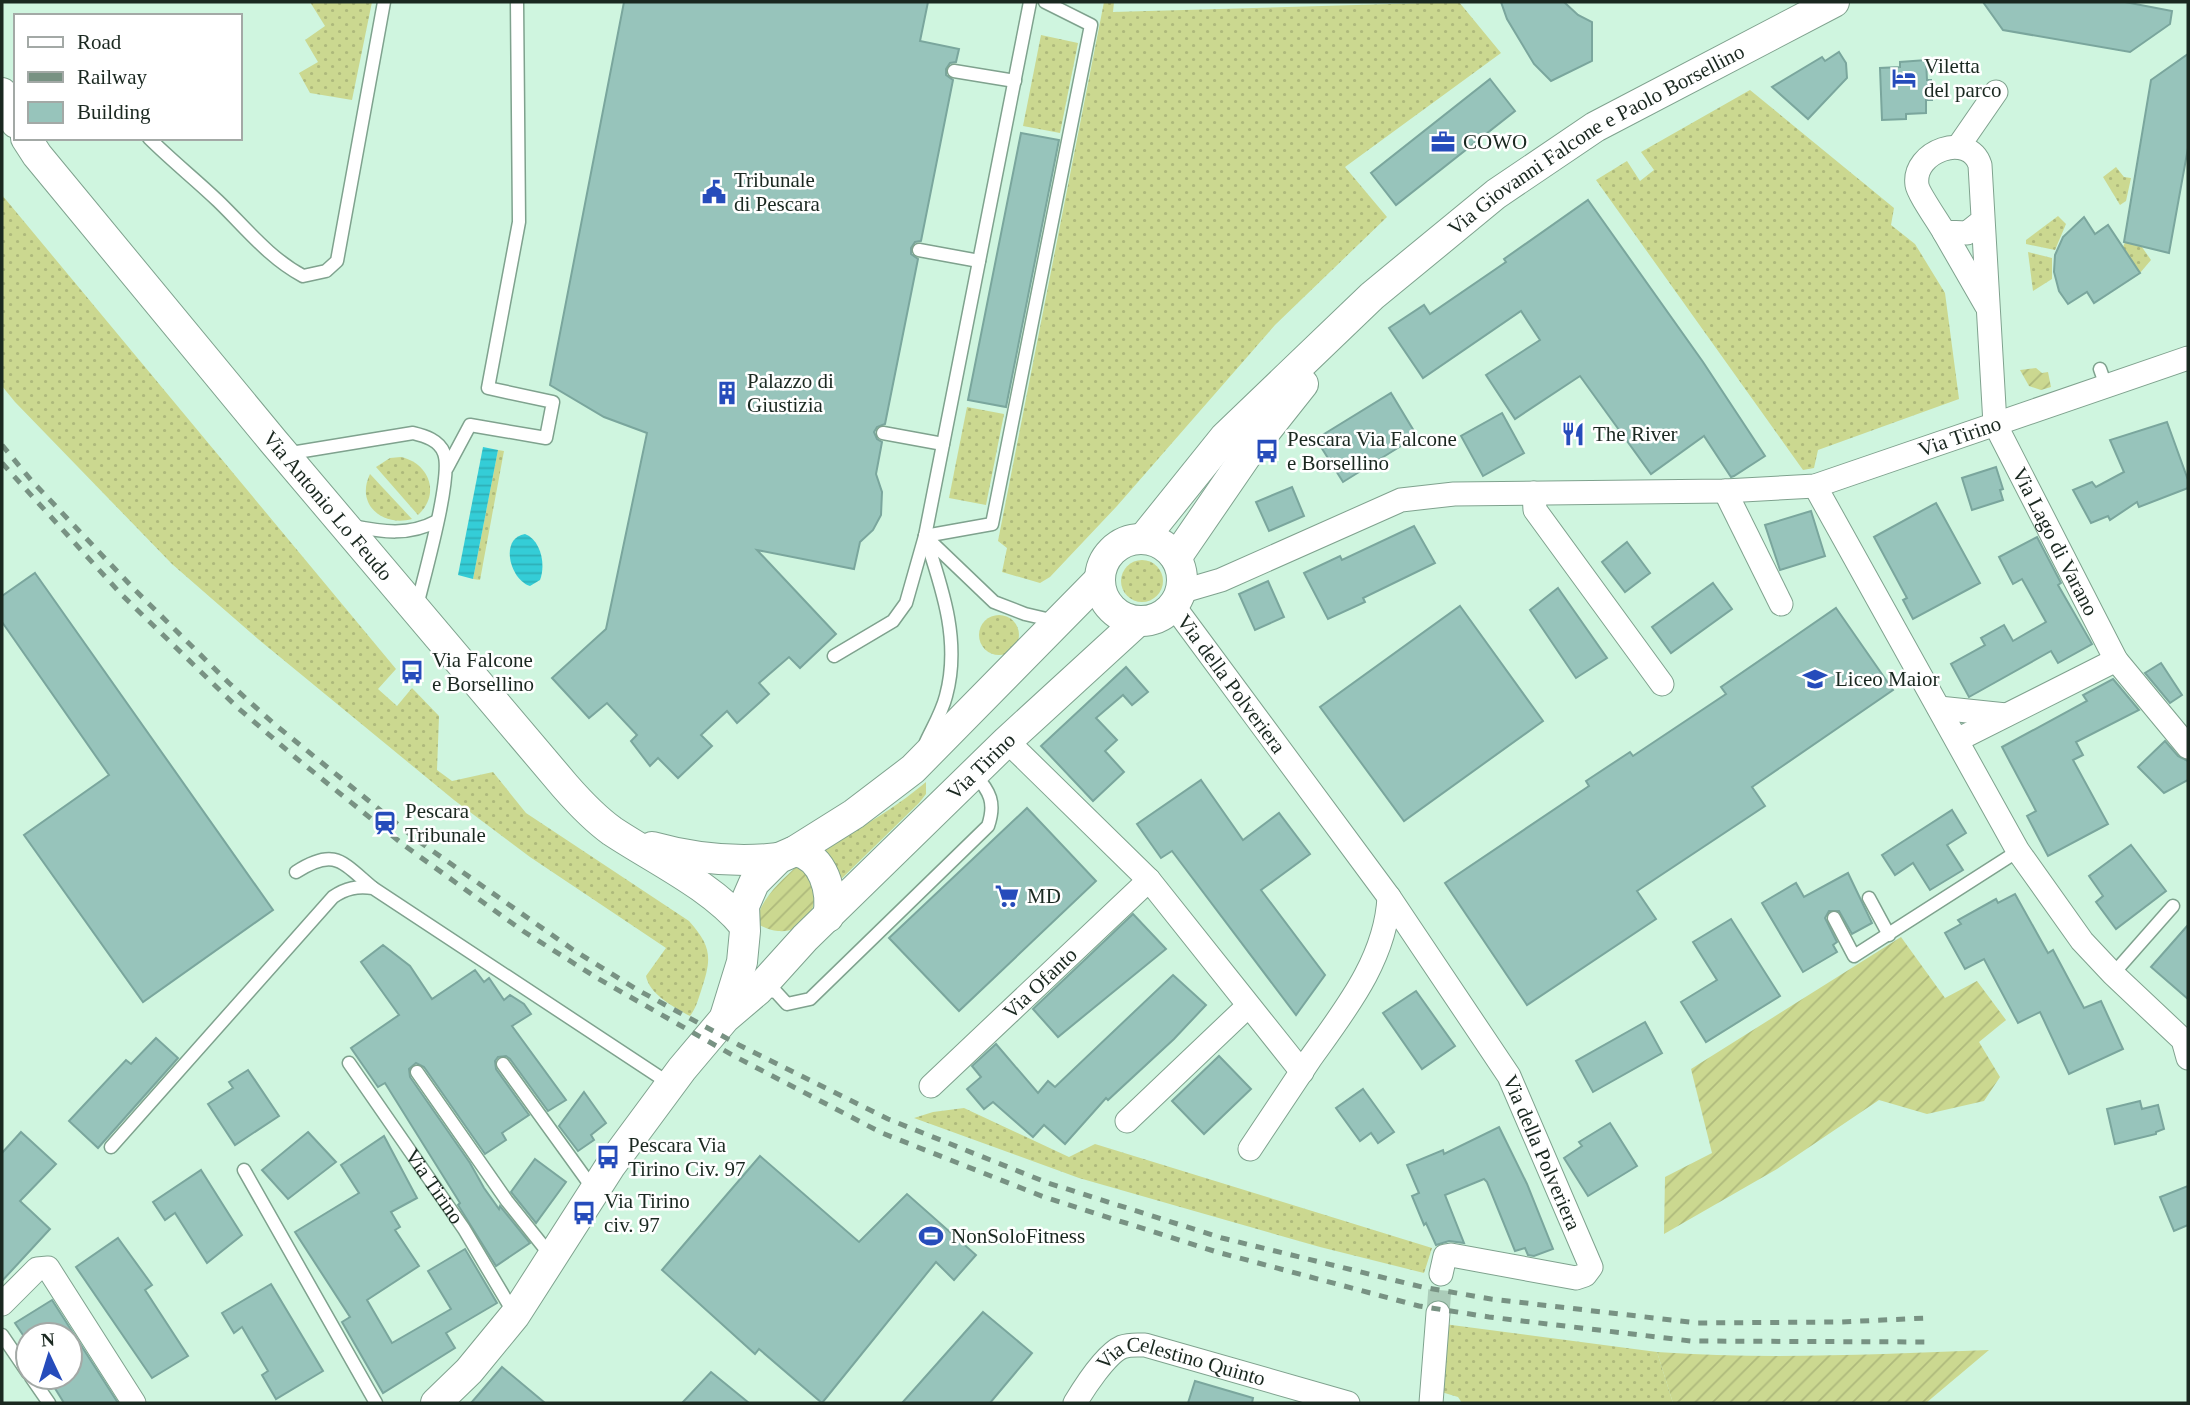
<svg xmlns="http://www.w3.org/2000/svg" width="2190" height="1405" font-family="Georgia,serif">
<defs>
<pattern id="grass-dots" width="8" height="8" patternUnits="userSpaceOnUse" patternTransform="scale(1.75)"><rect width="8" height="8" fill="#cbd890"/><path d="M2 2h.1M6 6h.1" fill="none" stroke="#aeb97c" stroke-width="1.8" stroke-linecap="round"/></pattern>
<pattern id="garden-furrows" width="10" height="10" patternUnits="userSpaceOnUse" patternTransform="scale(1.75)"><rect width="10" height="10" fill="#cbd890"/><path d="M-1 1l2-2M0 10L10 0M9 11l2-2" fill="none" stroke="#aeb97c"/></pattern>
<pattern id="water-rules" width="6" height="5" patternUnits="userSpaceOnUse" patternTransform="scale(1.75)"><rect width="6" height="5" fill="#34cdd7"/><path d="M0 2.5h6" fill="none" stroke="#2db0b8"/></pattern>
</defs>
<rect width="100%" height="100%" fill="#cff5df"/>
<g fill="url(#grass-dots)">
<path d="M310,2H372L352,100L310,93L299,73L318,62L305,40L325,26Z"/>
<path d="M1104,2H1114L1113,12L1459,2L1501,53L1345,167L1387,217L1275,325L1117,506L1050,577L1040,583L1002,572L1007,548L998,541Z"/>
<path d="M1041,35L1078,43L1060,133L1023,126Z"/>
<path d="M1750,90L1894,208L1891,225L1915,244L1945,293L1959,399L1818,450L1814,468L1803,470L1596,180L1627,161L1640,181L1654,170L1641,152Z"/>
<path d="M2116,167L2124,177L2131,178L2126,201L2120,205L2103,177Z"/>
<path d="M2,195L396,669L378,689L397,706L412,688L439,716L437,770L452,781L493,772L526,813L689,921C712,947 712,958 701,991C698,1000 696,1008 690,1016C675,1008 649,994 646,976L666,948L530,857L454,800L258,639L172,564L15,402L2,386Z"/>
<path d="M2058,216L2066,224L2055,250L2026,244V240Z"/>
<path d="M2130,230L2151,260L2140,273L2123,247Z"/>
<path d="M2028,252L2052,258V279L2033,291Z"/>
<path d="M967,407L1004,414L986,505L949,498Z"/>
<path d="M498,450L504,451L480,580L473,579Z"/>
<path d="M401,457C429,463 441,494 418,515L376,467L390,458Z"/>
<path d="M370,474L412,519C383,527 355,505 370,474Z"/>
<circle cx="1142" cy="581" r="21"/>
<circle cx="999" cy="635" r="20"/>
<path d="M926,782V794L919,803L831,889L813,852C855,832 890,812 926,782Z"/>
<path d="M964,1108L1069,1157L1095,1144L1432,1248L1424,1273L1320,1247L1079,1178L914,1118L933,1112Z"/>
<path d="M1444,1324L1657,1352L1673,1403H1462L1458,1397L1438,1391Z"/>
</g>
<g fill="url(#garden-furrows)">
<path d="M2036,368L2042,373L2048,372L2051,387L2041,390L2029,386L2020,370Z"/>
<path d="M797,866C827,885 816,934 778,931C771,931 764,927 757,924C757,902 781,881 797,866Z"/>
<path d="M1901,937L1945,998L1977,981L2006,1020L1979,1042L2000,1077L1984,1101L1927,1114L1879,1100L1777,1169L1664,1234L1665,1177L1712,1153L1691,1069Z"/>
<path d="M1989,1350L1926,1403H1673L1657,1352C1768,1360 1879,1354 1989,1350Z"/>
</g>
<g fill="url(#water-rules)">
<path d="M483,447L498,450L473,579L458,575Z"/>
<path d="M525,534C541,540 546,565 540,580L530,586C510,580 499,538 525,534Z"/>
</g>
<g fill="#97c4bb" stroke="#7aa69d" stroke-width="2">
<path d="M624,2H928L920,41L959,49L956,62L950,63L946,69V75L953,80L921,241L915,242L911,248V254L918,259L885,424L877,427L874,432L877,439L882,442L876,474L882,492L881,515L873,530L860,542L854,569L757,550L836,634L800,668L789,657L759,683L769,694L737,723L727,711L701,735L712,746L678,778L658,758L650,766L631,741L637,735L607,703L589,718L552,678L606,629L647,433L604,417L550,385Z"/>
<path d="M1501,2H1564L1578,15L1592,22V61L1551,81L1534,64L1507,19Z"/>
<path d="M1983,2H2125L2172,11L2170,24L2130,52L2003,30Z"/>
<path d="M1839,52L1846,63L1847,78L1808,119L1772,87L1822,57L1825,61Z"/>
<path d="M2188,54V148L2169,253L2124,242L2151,80Z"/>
<path d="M1926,60L1927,80H1931L1932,100H1926V113L1906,114V119L1882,120L1880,68L1900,67V62Z"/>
<path d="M1490,79L1515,111L1396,205L1371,173Z"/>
<path d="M1021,133L1059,140L1006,407L968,400Z"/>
<path d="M1588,200L1703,362L1765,456L1734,476L1731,477L1704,436L1651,474L1580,376L1515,419L1486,375L1540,340L1521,311L1423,378L1389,328L1424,305L1430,314L1506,262L1504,259Z"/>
<path d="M2084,217L2095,234L2108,225L2140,273L2094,303L2087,292L2068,304L2059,291L2054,272L2055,255L2063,237Z"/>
<path d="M1391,393L1417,436L1343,482L1316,439Z"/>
<path d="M1502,413L1524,453L1483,476L1461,436Z"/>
<path d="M2167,422L2188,480V488L2139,507L2137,502L2110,520L2108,516L2091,523L2073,490L2092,482L2096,487L2124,472L2110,440Z"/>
<path d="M1996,467L2003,489L2000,490L2003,500L1972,510L1962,478Z"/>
<path d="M1292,487L1304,516L1269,531L1256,502Z"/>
<path d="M1936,503L1980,583L1913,619L1903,600L1907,598L1874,537Z"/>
<path d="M1811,511L1825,556L1780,570L1765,525Z"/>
<path d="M1414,526L1435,563L1363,598L1365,602L1328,619L1304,573L1340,556L1342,560Z"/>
<path d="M2037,537L2061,583L2058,585L2092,644L2058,663L2051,651L1969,697L1951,664L1985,645L1981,638L2004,625L2013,641L2046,622L2022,579L2013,584L1999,557Z"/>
<path d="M1627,542L1650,573L1625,592L1602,562Z"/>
<path d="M35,573L273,910L143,1002L24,835L109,775L2,622V596Z"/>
<path d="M1268,581L1284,617L1255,630L1239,594Z"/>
<path d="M1713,583L1732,609L1671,653L1652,627Z"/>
<path d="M1558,588L1607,658L1576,678L1530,610Z"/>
<path d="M1460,606L1543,721L1404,821L1320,707Z"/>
<path d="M1836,608L1893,690L1752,787L1765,806L1637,891L1656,919L1527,1005L1445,883L1589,786L1586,781L1630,752L1633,756L1726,694L1721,687Z"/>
<path d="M2161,663L2182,695L2170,703L2145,673Z"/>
<path d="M1126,667L1148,692L1132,705L1123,695L1096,718L1117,740L1105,751L1124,772L1093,801L1041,746Z"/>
<path d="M2113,679L2139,710L2076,742L2083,755L2073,760L2108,824L2048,856L2027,816L2036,811L2002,747L2087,701L2083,695Z"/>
<path d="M2165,741L2178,756L2188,761V780L2164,793L2138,767Z"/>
<path d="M1201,780L1243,840L1279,813L1310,854L1261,890L1325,975L1296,1015L1172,851L1161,858L1137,824Z"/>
<path d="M1027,808L1096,881L959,1011L889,938Z"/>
<path d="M1952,810L1966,833L1947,845L1963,870L1930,890L1913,863L1895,875L1882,855Z"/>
<path d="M2131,845L2166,891L2116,929L2096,902L2103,896L2089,876Z"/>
<path d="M1848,873L1872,923L1852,934L1839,911H1829L1825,918L1837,942L1833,945L1837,952L1803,972L1762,903L1796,883L1804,897Z"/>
<path d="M2015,894L2048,953L2053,950L2084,1008L2101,1001L2123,1049L2069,1074L2040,1012L2018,1023L1984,959L1965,969L1945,933L1961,924L1958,920L1996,899L1998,903Z"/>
<path d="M1133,914L1166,949L1058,1037L1033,1009Z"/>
<path d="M1731,919L1780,996L1706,1042L1681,1002L1717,980L1693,942Z"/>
<path d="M2188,925V999L2151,967Z"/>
<path d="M383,945L410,966L432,999L475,970L484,982L489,978L504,1000L510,995L524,1004L531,1014L512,1026L566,1100L548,1111L510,1059L506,1056L498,1057L495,1061L496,1069L529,1115L502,1133L506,1140L485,1154L424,1067L416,1063L409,1069L410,1077L470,1163L484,1188L499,1209L500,1206L530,1243L496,1266L458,1205L460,1203L385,1083L378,1087L351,1048L399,1015L361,962Z"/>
<path d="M1173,975L1206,1005L1174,1039L1108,1100L1106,1098L1065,1144L1044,1125L1033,1137L993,1102L984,1109L967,1089L981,1077L972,1066L996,1044L1038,1093L1048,1081L1055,1087Z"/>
<path d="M1416,991L1455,1046L1422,1069L1383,1013Z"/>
<path d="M1645,1022L1662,1053L1593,1092L1576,1061Z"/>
<path d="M156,1038L178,1058L98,1148L69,1121L126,1060L131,1064Z"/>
<path d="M1219,1056L1251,1089L1204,1134L1172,1101Z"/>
<path d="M248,1070L279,1116L235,1145L208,1104L233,1088L229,1082Z"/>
<path d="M1363,1089L1394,1132L1378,1143L1371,1133L1360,1141L1336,1108Z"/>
<path d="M584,1092L606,1123L591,1135L594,1140L578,1151L559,1126Z"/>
<path d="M2140,1101L2142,1109L2158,1105L2164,1129L2156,1132V1134L2115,1144L2107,1109Z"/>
<path d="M1610,1123L1637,1166L1588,1196L1564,1158L1582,1146L1579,1142Z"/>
<path d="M1499,1127L1527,1184L1553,1249L1534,1256L1528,1255L1525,1248L1515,1251L1487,1182L1484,1179L1445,1195L1464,1243L1449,1241L1436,1245L1426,1223L1424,1225L1412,1196L1419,1193L1407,1165L1443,1150L1444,1154Z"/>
<path d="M21,1132L56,1164L20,1201L50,1229L2,1281V1153Z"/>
<path d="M308,1132L336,1162L288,1199L262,1170Z"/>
<path d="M384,1136L417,1198L391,1212L400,1227L395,1230L419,1266L367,1300L392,1343L451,1309L428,1271L465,1249L497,1303L446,1333L455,1348L383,1393L342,1322L350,1317L295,1232L359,1193L341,1165Z"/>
<path d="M760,1156L859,1242L907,1194L976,1255L954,1280L936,1262L822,1403L759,1349L755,1354L662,1270Z"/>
<path d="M535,1159L566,1182L536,1223L511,1192Z"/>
<path d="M201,1170L242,1235L207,1263L175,1213L165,1220L153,1202Z"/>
<path d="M2188,1186V1225L2174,1231L2160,1197Z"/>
<path d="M118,1238L152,1285L145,1290L188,1356L152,1378L76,1267Z"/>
<path d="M271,1284L323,1371L276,1399L262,1375L268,1371L242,1327L234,1333L222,1313Z"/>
<path d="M52,1300L118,1403H64L48,1377H70V1335H23L15,1323Z"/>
<path d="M983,1312L1032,1353L990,1403H902Z"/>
<path d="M502,1367L545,1403H471Z"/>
<path d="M711,1372L749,1403H682Z"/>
<path d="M1195,1381L1253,1398L1252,1403H1188Z"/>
</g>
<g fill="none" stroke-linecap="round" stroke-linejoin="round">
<path stroke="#abccb9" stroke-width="23" stroke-dasharray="23 11" stroke-linecap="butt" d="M1438,1313L1441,1274"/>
<g stroke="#7fa28e" stroke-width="15">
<g id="service">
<path d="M954,71L1015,81"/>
<path d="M149,138C171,160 195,179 218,201C245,227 269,258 303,276L326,271L337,261L384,2"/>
<path d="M919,250L979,261"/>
<path d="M2100,369L2106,386"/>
<path d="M883,433L943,444"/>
<path d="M285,454L413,433C425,436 439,440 444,453C453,476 424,576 417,606"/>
<path d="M447,468L470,425L546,438L553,402L488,388L519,222L517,2"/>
<path d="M352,526C383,532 409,536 437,521"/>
<path d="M925,536L992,524L1091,25L1045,2"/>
<path d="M834,656L893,621L906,603L925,536L1030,2"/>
<path d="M926,742C933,727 942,712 946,696C961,641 942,588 925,536L994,602L1025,614L1055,621"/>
<path d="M296,872C335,847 342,862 373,888"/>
<path d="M1869,898L1889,935"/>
<path d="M1834,918L1854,956L2018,851"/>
<path d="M2113,974L2173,906"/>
<path d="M763,990L776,992L787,1004L810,999L988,826C996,803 990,791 974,774"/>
<path id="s1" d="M349,1063L464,1229L515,1315"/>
<path d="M503,1064L594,1190"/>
<path d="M417,1072L507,1201L551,1256"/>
<path d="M111,1147L333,897C346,888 357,886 373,888L658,1076L668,1088"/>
<path d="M244,1170L376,1403"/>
<path d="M2,1335L28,1373"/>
<path d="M31,1377L49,1403"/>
</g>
</g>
<g stroke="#7fa28e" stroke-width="25">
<g id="minor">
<path d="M1958,147L1996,92"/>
<path id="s2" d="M1982,221L1967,233L1944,232C1939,223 1918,193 1917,185C1912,151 1969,131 1980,165L1995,424L2116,660L2188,747"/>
<path d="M1944,232L1986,305"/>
<path d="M1815,486L2018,851L2082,941L2113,974L2183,1040L2188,1058"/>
<path d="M1725,491L1781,604"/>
<path d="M1534,493L1535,510L1662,684"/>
<path id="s3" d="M1180,592L1221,580L1401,500L1454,494L1725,491L1815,486L2188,358"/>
<path id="s4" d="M1173,605L1389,897L1509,1076L1591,1267L1585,1275L1576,1278L1451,1255L1445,1256L1441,1274"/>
<path d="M1939,708L2006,715"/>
<path d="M1957,740L2116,660"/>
<path d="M1007,741L1149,880L1302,1072"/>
<path id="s5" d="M931,1086L1149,880"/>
<path d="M1127,1121L1248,1006"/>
<path d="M1250,1149C1270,1119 1290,1089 1310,1059C1345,1010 1386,959 1389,897"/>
<path d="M2,1304L37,1269L48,1268L134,1403"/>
<path id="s6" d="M1075,1403C1084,1388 1106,1354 1122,1347C1130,1344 1137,1345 1145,1345L1348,1403"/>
<path d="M1431,1403L1438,1313"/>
</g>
</g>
<g stroke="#7fa28e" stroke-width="32">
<g id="tertiary">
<path d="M2,93L16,123"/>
<path id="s7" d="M26,138L37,155L273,441L565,786C579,802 594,818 612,831C654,859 712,886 744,925"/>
<path id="s8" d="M1143,539L1225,437L1372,296L1496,194L1595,127L1834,2"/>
<circle cx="1141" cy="580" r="41"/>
<path d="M1176,558L1246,456L1303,384"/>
<path d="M652,847C695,859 735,863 779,858"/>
<path d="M795,851C824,856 833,892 828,917"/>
<path d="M725,1017L742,962L745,931L744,906L754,883L779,858L795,851L854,814L913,769L1100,579"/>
<path id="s9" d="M436,1403L469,1371L515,1315L611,1165L682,1069L725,1018L758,990L805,938L1007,741L1138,621"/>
</g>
</g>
<use href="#service" stroke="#fff" stroke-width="12"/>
<use href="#minor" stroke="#fff" stroke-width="23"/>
<use href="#tertiary" stroke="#fff" stroke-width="30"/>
<g stroke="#789283" stroke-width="5" stroke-dasharray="9 9" stroke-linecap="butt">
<path d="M2,445L31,480L134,589L229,683L273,723L417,840L572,949L636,989L739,1045L888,1119L1048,1183L1222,1238L1422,1287L1491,1299L1697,1323L1840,1322L1927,1318"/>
<path d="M2,463L121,594L238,708L296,758L405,846L523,931L597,978L734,1056L882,1133L1044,1197L1217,1252L1419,1306L1489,1317L1691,1341L1927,1342"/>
</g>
</g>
<defs>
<g id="hotel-bare" transform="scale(1.89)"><path d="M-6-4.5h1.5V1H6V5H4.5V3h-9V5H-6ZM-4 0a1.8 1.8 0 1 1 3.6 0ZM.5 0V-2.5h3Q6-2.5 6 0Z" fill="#264cbb" stroke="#fff" stroke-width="2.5" paint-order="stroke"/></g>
<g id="office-bare" transform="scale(1.89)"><path d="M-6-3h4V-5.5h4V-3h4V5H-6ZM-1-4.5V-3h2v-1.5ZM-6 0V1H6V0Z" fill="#264cbb" stroke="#fff" stroke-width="2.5" paint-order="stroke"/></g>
<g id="civic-bare" transform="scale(1.89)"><path d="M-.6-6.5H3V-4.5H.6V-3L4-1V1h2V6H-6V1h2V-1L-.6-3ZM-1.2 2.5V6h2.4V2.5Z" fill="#264cbb" stroke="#fff" stroke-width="2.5" paint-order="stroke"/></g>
<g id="building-bare" transform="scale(1.89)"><path d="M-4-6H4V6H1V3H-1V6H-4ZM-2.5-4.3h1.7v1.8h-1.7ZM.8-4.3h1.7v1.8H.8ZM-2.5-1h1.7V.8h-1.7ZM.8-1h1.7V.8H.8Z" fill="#264cbb" stroke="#fff" stroke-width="2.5" paint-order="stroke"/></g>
<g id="restaurant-bare" transform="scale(1.89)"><path d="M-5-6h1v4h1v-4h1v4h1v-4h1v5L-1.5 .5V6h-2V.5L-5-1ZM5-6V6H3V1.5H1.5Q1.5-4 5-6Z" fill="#264cbb" stroke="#fff" stroke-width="2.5" paint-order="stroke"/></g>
<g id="bus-bare" transform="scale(1.89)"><path d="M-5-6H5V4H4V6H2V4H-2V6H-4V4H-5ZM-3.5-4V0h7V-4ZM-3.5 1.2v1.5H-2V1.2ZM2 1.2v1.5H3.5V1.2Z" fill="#264cbb" stroke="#fff" stroke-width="2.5" paint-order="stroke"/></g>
<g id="school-bare" transform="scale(1.89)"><path d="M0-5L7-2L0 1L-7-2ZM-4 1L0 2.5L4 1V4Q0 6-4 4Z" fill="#264cbb" stroke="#fff" stroke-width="2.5" paint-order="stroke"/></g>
<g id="station-bare" transform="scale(1.89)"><path d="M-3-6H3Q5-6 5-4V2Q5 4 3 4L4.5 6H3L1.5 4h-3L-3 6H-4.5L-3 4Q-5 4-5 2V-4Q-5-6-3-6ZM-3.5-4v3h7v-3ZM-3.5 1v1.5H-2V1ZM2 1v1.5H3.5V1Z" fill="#264cbb" stroke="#fff" stroke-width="2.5" paint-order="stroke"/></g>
<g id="supermarket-bare" transform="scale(1.89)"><path d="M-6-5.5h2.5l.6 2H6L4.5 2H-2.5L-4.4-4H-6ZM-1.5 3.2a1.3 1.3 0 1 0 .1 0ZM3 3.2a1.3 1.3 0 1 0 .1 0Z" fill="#264cbb" stroke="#fff" stroke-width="2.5" paint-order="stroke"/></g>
<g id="stadium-bare" transform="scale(1.89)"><path d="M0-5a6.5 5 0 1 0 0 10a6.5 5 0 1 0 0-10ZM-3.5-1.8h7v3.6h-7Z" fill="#264cbb" stroke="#fff" stroke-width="2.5" paint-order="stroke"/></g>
</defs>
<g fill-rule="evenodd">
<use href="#hotel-bare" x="1904" y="78"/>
<use href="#office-bare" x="1443" y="142"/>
<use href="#civic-bare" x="714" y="192"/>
<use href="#building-bare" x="727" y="393"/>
<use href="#restaurant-bare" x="1573" y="434"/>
<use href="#bus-bare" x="1267" y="451"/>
<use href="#bus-bare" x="412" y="672"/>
<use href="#school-bare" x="1815" y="679"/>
<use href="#station-bare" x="385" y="823"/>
<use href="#supermarket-bare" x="1007" y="896"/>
<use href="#bus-bare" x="608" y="1157"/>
<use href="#bus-bare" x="584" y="1213"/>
<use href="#stadium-bare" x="931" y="1236"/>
</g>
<g text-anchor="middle" stroke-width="5" stroke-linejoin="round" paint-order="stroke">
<g font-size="21" fill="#1a2820" stroke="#fff" text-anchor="start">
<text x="1924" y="73">Viletta<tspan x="1924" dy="24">del parco</tspan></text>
<text x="1463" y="149">COWO</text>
<text x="734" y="187">Tribunale<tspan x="734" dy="24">di Pescara</tspan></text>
<text x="747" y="388">Palazzo di<tspan x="747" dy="24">Giustizia</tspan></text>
<text x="1593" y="441">The River</text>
<text x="1287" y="446">Pescara Via Falcone<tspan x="1287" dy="24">e Borsellino</tspan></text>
<text x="432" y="667">Via Falcone<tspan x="432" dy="24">e Borsellino</tspan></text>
<text x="1835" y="686">Liceo Maior</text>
<text x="405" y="818">Pescara<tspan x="405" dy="24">Tribunale</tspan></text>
<text x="1027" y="903">MD</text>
<text x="628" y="1152">Pescara Via<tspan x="628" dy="24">Tirino Civ. 97</tspan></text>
<text x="604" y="1208">Via Tirino<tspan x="604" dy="24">civ. 97</tspan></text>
<text x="951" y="1243">NonSoloFitness</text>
</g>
<g font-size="21" fill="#1a2820" stroke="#fff">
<text dy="7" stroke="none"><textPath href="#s8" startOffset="609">Via Giovanni Falcone e Paolo Borsellino</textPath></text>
<text dy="7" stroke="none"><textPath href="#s3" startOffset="807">Via Tirino</textPath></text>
<text dy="7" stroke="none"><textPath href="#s7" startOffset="476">Via Antonio Lo Feudo</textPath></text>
<text dy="7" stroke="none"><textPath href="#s2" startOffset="581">Via Lago di Varano</textPath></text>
<text dy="7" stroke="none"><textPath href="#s4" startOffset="98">Via della Polveriera</textPath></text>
<text dy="7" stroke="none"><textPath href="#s9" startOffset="842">Via Tirino</textPath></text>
<text dy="7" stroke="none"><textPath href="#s5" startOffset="150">Via Ofanto</textPath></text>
<text dy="7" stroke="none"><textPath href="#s4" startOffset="662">Via della Polveriera</textPath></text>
<text dy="7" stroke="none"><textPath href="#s1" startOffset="150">Via Tirino</textPath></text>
<text dy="7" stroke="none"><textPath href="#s6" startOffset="133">Via Celestino Quinto</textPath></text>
</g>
</g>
<rect width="2190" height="1405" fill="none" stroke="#1a2820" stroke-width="7"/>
<rect x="14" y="14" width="228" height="126" fill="#ffffff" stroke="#a3a9a6" stroke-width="2"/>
<rect x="28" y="37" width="35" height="10" fill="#ffffff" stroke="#a3a9a6" stroke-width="2"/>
<text x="77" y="49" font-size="21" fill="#1a2820">Road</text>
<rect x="28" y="72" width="35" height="10" fill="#789283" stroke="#a3a9a6" stroke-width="2"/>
<text x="77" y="84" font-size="21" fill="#1a2820">Railway</text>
<rect x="28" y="102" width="35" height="21" fill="#97c4bb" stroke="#a3a9a6" stroke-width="2"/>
<text x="77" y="119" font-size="21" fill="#1a2820">Building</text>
<g transform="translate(49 1356) rotate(356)"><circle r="33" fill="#ffffff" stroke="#a3a9a6" stroke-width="2"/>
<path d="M0-5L12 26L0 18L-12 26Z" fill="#264cbb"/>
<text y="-10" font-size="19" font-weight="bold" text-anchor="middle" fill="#1a2820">N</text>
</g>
</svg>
